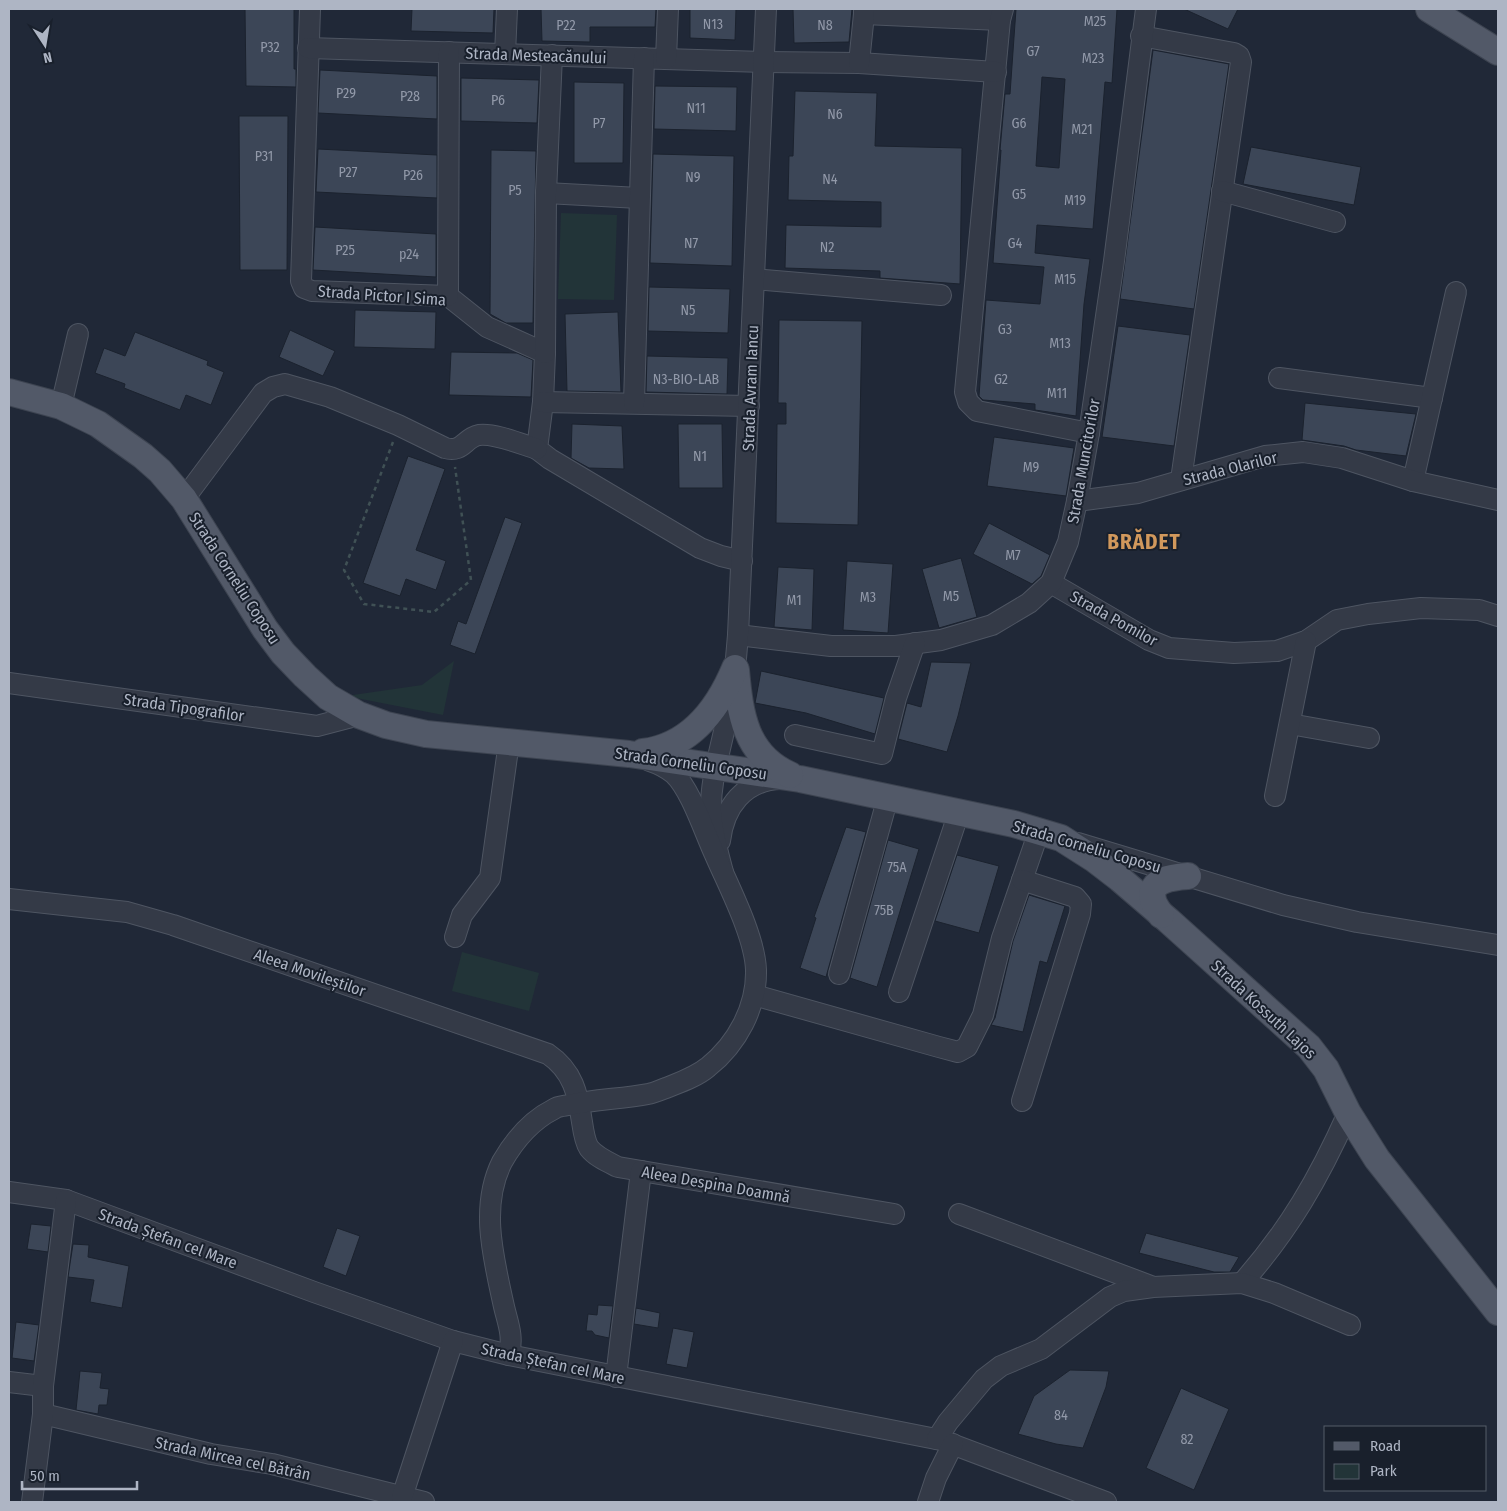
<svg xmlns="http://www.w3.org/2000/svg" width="1507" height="1511" font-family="'Fira Sans Condensed',sans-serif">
<rect width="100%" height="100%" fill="#202837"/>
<g fill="#223438">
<path d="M561,213L617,215L614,300L558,299Z"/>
<path d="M454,661L443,715L346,696L422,685Z"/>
<path d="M462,952L539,973L529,1011L452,991Z"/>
</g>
<g fill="#3c4657" stroke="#1b222e" fill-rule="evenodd">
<path d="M245,9H294V69H296V87L246,86Z"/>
<path d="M412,9H494L493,33L411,31Z"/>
<path d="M541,9H656L655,27H590V42L542,41Z"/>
<path d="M690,9H736L735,40L690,38Z"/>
<path d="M793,9H852L849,42L794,43Z"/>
<path d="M1016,9H1117L1112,83L1105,82L1093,229L1037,225L1035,253L1090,259L1084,304L1076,416L1035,410V404L983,400L979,396L986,300L1040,304L1044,267L993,263L1001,150H1000L1005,94H1010ZM1042,77L1065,79L1059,168L1036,166Z"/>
<path d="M1184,9H1238L1228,29Z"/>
<path d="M1153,50L1229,64L1194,309L1120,299Z"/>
<path d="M320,70L437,76V119L318,113Z"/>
<path d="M461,78L539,80L537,123L461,121Z"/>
<path d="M574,82L624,83L623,163H574Z"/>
<path d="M655,86L737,87L736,131L654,129Z"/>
<path d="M795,91L877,93L875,146L962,148L960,284L880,278V271L785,268L786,225L881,227V202L788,200L789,156H793Z"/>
<path d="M239,116H288L287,270H240Z"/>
<path d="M1251,147L1361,167L1354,205L1243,184Z"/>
<path d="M318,149L437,155V198L316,192Z"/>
<path d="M491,150L536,151L533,323H506L490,314Z"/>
<path d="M653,154L734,156L732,266L650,263Z"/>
<path d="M315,227L436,234V277L313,270Z"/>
<path d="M649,287L730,289L728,333L648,331Z"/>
<path d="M355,310L436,312L435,349L354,347Z"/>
<path d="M618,312L621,392L567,391L565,314Z"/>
<path d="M779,320L862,321L858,525L776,523L777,424H786V403H778Z"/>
<path d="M1118,326L1190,335L1174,446L1102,437Z"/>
<path d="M290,330L335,351L323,376L279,357Z"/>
<path d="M135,332L208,361L207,365L224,372L211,405L186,395L180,410L124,388L125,384L95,373L104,348L125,356Z"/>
<path d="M451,352L517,353L533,360L531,397L449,395Z"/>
<path d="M647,356L728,358L727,394L646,392Z"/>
<path d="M1305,403L1416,414L1406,456L1356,450L1344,446L1302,440Z"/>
<path d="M572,424L622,426L624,469L589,468L571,458Z"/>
<path d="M678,424H722L723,488H679Z"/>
<path d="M994,437L1074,448L1066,496L987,486Z"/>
<path d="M408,456L445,469L416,550L446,561L436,590L406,579L400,596L363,583Z"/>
<path d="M505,517L522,523L475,654L450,645L458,621L466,624Z"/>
<path d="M989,523L1050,555L1041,576L1032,584L973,554Z"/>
<path d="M961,558L977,617L939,628L922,569Z"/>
<path d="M847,561L893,564L888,633L843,630Z"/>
<path d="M778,567L814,569L812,630L774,627Z"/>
<path d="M931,662L971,663L958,716L947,752L898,739L907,703L921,707Z"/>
<path d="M761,671L884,698L875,734L806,713L755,703Z"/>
<path d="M846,827L866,832L826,977L800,968L816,918L814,917Z"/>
<path d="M888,840L919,849L877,987L850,978Z"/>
<path d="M957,855L999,866L979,933L935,921Z"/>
<path d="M1029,895L1065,906L1047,963L1040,961L1023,1032L991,1025L995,1018L1013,941Z"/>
<path d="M31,1224L51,1226L48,1252L27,1249Z"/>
<path d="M337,1228L360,1236L346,1276L323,1267Z"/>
<path d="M1146,1233L1239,1257L1230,1272H1214L1139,1253Z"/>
<path d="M73,1244L89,1245L88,1257L129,1266L122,1308L90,1302L94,1280L68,1277Z"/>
<path d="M598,1305L613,1306L609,1338L595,1335L592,1331H586L588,1314L597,1315Z"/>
<path d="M636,1308L660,1313L658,1328L634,1324Z"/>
<path d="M16,1322L39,1325L34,1361L12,1358Z"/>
<path d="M673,1328L694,1332L687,1368L666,1364Z"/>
<path d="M1070,1370L1109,1371L1106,1387L1083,1448L1056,1444L1018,1434L1034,1396Z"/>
<path d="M80,1371L102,1373L100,1388L109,1389L107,1405H99L98,1414L76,1410Z"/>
<path d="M1181,1388L1229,1409L1194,1490L1146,1468Z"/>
</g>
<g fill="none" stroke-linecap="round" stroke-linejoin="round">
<g stroke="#4e5562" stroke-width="22">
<g id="minor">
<path d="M310,9L301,281L304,288L312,291L448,296L487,327L545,353L543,402L537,449L550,459L700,548L721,556L742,561"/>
<path d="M864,9V14L1000,20"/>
<path d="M1003,9L1000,20L965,392L968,402L977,411L1089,433"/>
<path d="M1141,36L1234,53L1239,56L1241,62L1181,480"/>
<path d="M308,48L764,62L859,63L996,72"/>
<path d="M505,54L507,9"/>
<path d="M666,59L668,9"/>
<path d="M859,63L864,14"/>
<path d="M1222,191L1335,222"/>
<path d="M546,193L639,198"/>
<path d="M754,279L941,295"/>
<path d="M448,296L449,52"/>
<path d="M545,353L546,193L552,55"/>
<path d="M1279,378L1432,398"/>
<path d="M543,402L749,406"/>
<path d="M634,403L644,58"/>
<path d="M61,406L78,334"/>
<path d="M1413,481L1456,292"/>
<path d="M184,499L263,393L273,387L285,384L330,397L398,425L445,448C463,453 464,438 479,435C495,433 521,444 537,449"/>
<path d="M1077,501L1138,493L1265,456L1303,452L1342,458L1413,481L1498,500"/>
<path d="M1051,583L1149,640L1169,648L1234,653L1277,651L1306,641L1337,620L1368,614L1421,608L1479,610L1498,616"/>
<path d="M738,635L831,646H896L941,640L992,625L1029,603L1051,583L1068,542L1077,501L1089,433L1114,261L1146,9"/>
<path d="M9,683L317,726L359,715"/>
<path d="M1290,724L1369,738"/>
<path d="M795,735L882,754L896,698L915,643"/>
<path d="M1275,796L1306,641"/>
<path d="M720,841C724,807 744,780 781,779"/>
<path d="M1078,843L1283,905L1357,922L1498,945"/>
<path d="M723,872C718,853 712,833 711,812C710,781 720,752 726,722C732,693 736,664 738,635L766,9"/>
<path d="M9,899L127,912L173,925L548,1054C573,1071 578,1094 582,1122C583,1129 585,1142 589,1148C596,1157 608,1162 618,1167L894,1214"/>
<path d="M455,937L462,915L490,878L509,742"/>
<path d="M839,974L888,797"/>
<path d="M899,992L959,812"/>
<path d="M754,995L939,1047L958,1052L967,1047L983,1015L1002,938L1039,831"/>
<path d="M1022,1101L1080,914L1081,904L1075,897L1022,880"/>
<path d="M9,1192L66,1200L314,1292L453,1341L509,1355L941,1440L1106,1502"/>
<path d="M959,1214L1151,1286"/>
<path d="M1242,1283C1289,1230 1319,1178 1348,1113"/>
<path d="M509,1355C514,1334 507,1322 503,1302C493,1256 480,1206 502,1162C514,1141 532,1120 554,1109C558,1106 564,1106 569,1105C595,1099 622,1099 648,1094C654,1093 660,1090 666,1088C681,1082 696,1077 708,1067C737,1044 757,1007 756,970C755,937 729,887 715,855C705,834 691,790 674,774C667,768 659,764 650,761"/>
<path d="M616,1377L641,1171"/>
<path d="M9,1382L43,1386"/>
<path d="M43,1414L211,1454L272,1464L424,1502"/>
<path d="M937,1439L948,1422L984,1379L1001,1366L1041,1349L1110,1297L1124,1291L1153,1287L1242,1283L1274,1293L1350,1325"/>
<path d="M402,1497L453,1341"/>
<path d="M32,1502L43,1414V1386L66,1200"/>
<path d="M928,1502L936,1478L953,1444"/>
</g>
</g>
<g stroke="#3d4451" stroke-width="28">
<g id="major">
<path d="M1429,9L1498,52"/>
<path d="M9,392L61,406L98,424L143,456L160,471L184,499L265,629L283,653L305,676L328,697L359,715L386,725L426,734L629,754L800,779L1014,824L1061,838L1094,859L1120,879L1169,921L1309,1047L1326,1069L1348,1113L1377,1159L1498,1312"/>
<path d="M736,670C740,714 745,755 790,775"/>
<path d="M643,752C691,746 718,709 735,668"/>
<path d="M1161,915C1158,910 1154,905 1153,900C1148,879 1174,877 1188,876"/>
</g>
</g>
<path stroke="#405155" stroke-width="2.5" stroke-dasharray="4 4" stroke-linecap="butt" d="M393,442L344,570L364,604L434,612L471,580L455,467"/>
<use href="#minor" stroke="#343a47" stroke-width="20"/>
<use href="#major" stroke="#525968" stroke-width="26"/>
</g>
<g text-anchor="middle" stroke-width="4" stroke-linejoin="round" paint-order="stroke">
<g font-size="14" fill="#9299a9">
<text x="1095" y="26">M25</text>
<text x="713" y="29">N13</text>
<text x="566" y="30">P22</text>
<text x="825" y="30">N8</text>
<text x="270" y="52">P32</text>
<text x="1033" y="56">G7</text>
<text x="1093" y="63">M23</text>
<text x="346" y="98">P29</text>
<text x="410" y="101">P28</text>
<text x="498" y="105">P6</text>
<text x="696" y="113">N11</text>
<text x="835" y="119">N6</text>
<text x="599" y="128">P7</text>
<text x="1019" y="128">G6</text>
<text x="1082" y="134">M21</text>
<text x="264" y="161">P31</text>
<text x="348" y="177">P27</text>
<text x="413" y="180">P26</text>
<text x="693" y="182">N9</text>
<text x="830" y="184">N4</text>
<text x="515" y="195">P5</text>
<text x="1019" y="199">G5</text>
<text x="1075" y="205">M19</text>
<text x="691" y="248">N7</text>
<text x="1015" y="248">G4</text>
<text x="827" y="252">N2</text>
<text x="345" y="255">P25</text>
<text x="409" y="259">p24</text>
<text x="1065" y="284">M15</text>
<text x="688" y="315">N5</text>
<text x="1005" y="334">G3</text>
<text x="1060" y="348">M13</text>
<text x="686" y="384">N3-BIO-LAB</text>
<text x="1001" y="384">G2</text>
<text x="1057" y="398">M11</text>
<text x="700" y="461">N1</text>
<text x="1031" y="472">M9</text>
<text x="1013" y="560">M7</text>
<text x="951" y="601">M5</text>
<text x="868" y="602">M3</text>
<text x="794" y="605">M1</text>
<text x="897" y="872">75A</text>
<text x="884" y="915">75B</text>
<text x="1061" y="1420">84</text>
<text x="1187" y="1444">82</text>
</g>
<g font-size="16" fill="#aeb5c4" stroke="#19202c">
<text transform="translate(536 55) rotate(2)" y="6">Strada Mesteacănului</text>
<text transform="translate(382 295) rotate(4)" y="6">Strada Pictor I Sima</text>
<text transform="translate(750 388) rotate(-88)" y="6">Strada Avram Iancu</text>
<text transform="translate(1083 461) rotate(-80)" y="6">Strada Muncitorilor</text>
<text transform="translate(1230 468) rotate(-14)" y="6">Strada Olarilor</text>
<text transform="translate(235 578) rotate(57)" y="6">Strada Corneliu Coposu</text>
<text transform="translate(1114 618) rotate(29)" y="6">Strada Pomilor</text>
<text transform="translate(184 707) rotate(8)" y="6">Strada Tipografilor</text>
<text transform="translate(691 763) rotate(8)" y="6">Strada Corneliu Coposu</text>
<text transform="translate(1087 846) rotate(16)" y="6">Strada Corneliu Coposu</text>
<text transform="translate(310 972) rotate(19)" y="6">Aleea Movileștilor</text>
<text transform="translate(1264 1009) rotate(43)" y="6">Strada Kossuth Lajos</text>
<text transform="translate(716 1184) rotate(10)" y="6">Aleea Despina Doamnă</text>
<text transform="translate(168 1238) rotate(20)" y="6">Strada Ștefan cel Mare</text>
<text transform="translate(553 1363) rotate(12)" y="6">Strada Ștefan cel Mare</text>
<text transform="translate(233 1458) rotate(12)" y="6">Strada Mircea cel Bătrân</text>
</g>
<g font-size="21" font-weight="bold" letter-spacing="1" fill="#d1985c" stroke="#19202c">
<text x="1144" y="549">BRĂDET</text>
</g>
</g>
<rect width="1507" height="1511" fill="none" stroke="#aeb5c4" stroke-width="20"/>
<rect x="1324" y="1426" width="162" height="65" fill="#19202c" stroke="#555c69"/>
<rect x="1334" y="1442" width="25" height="8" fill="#525968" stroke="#555c69"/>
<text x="1370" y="1451" font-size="15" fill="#aeb5c4">Road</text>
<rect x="1334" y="1464" width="25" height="15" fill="#223438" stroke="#555c69"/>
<text x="1370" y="1476" font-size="15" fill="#aeb5c4">Park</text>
<g transform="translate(45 45) rotate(168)" stroke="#19202c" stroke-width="4" paint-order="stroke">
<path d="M0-4L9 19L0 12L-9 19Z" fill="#aeb5c4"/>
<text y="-8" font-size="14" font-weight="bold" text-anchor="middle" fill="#aeb5c4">N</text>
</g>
<path d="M22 1481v8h115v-8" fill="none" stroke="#aeb5c4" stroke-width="2.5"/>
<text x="30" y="1481" font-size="15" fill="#aeb5c4" stroke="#19202c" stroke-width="4" paint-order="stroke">50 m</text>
</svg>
